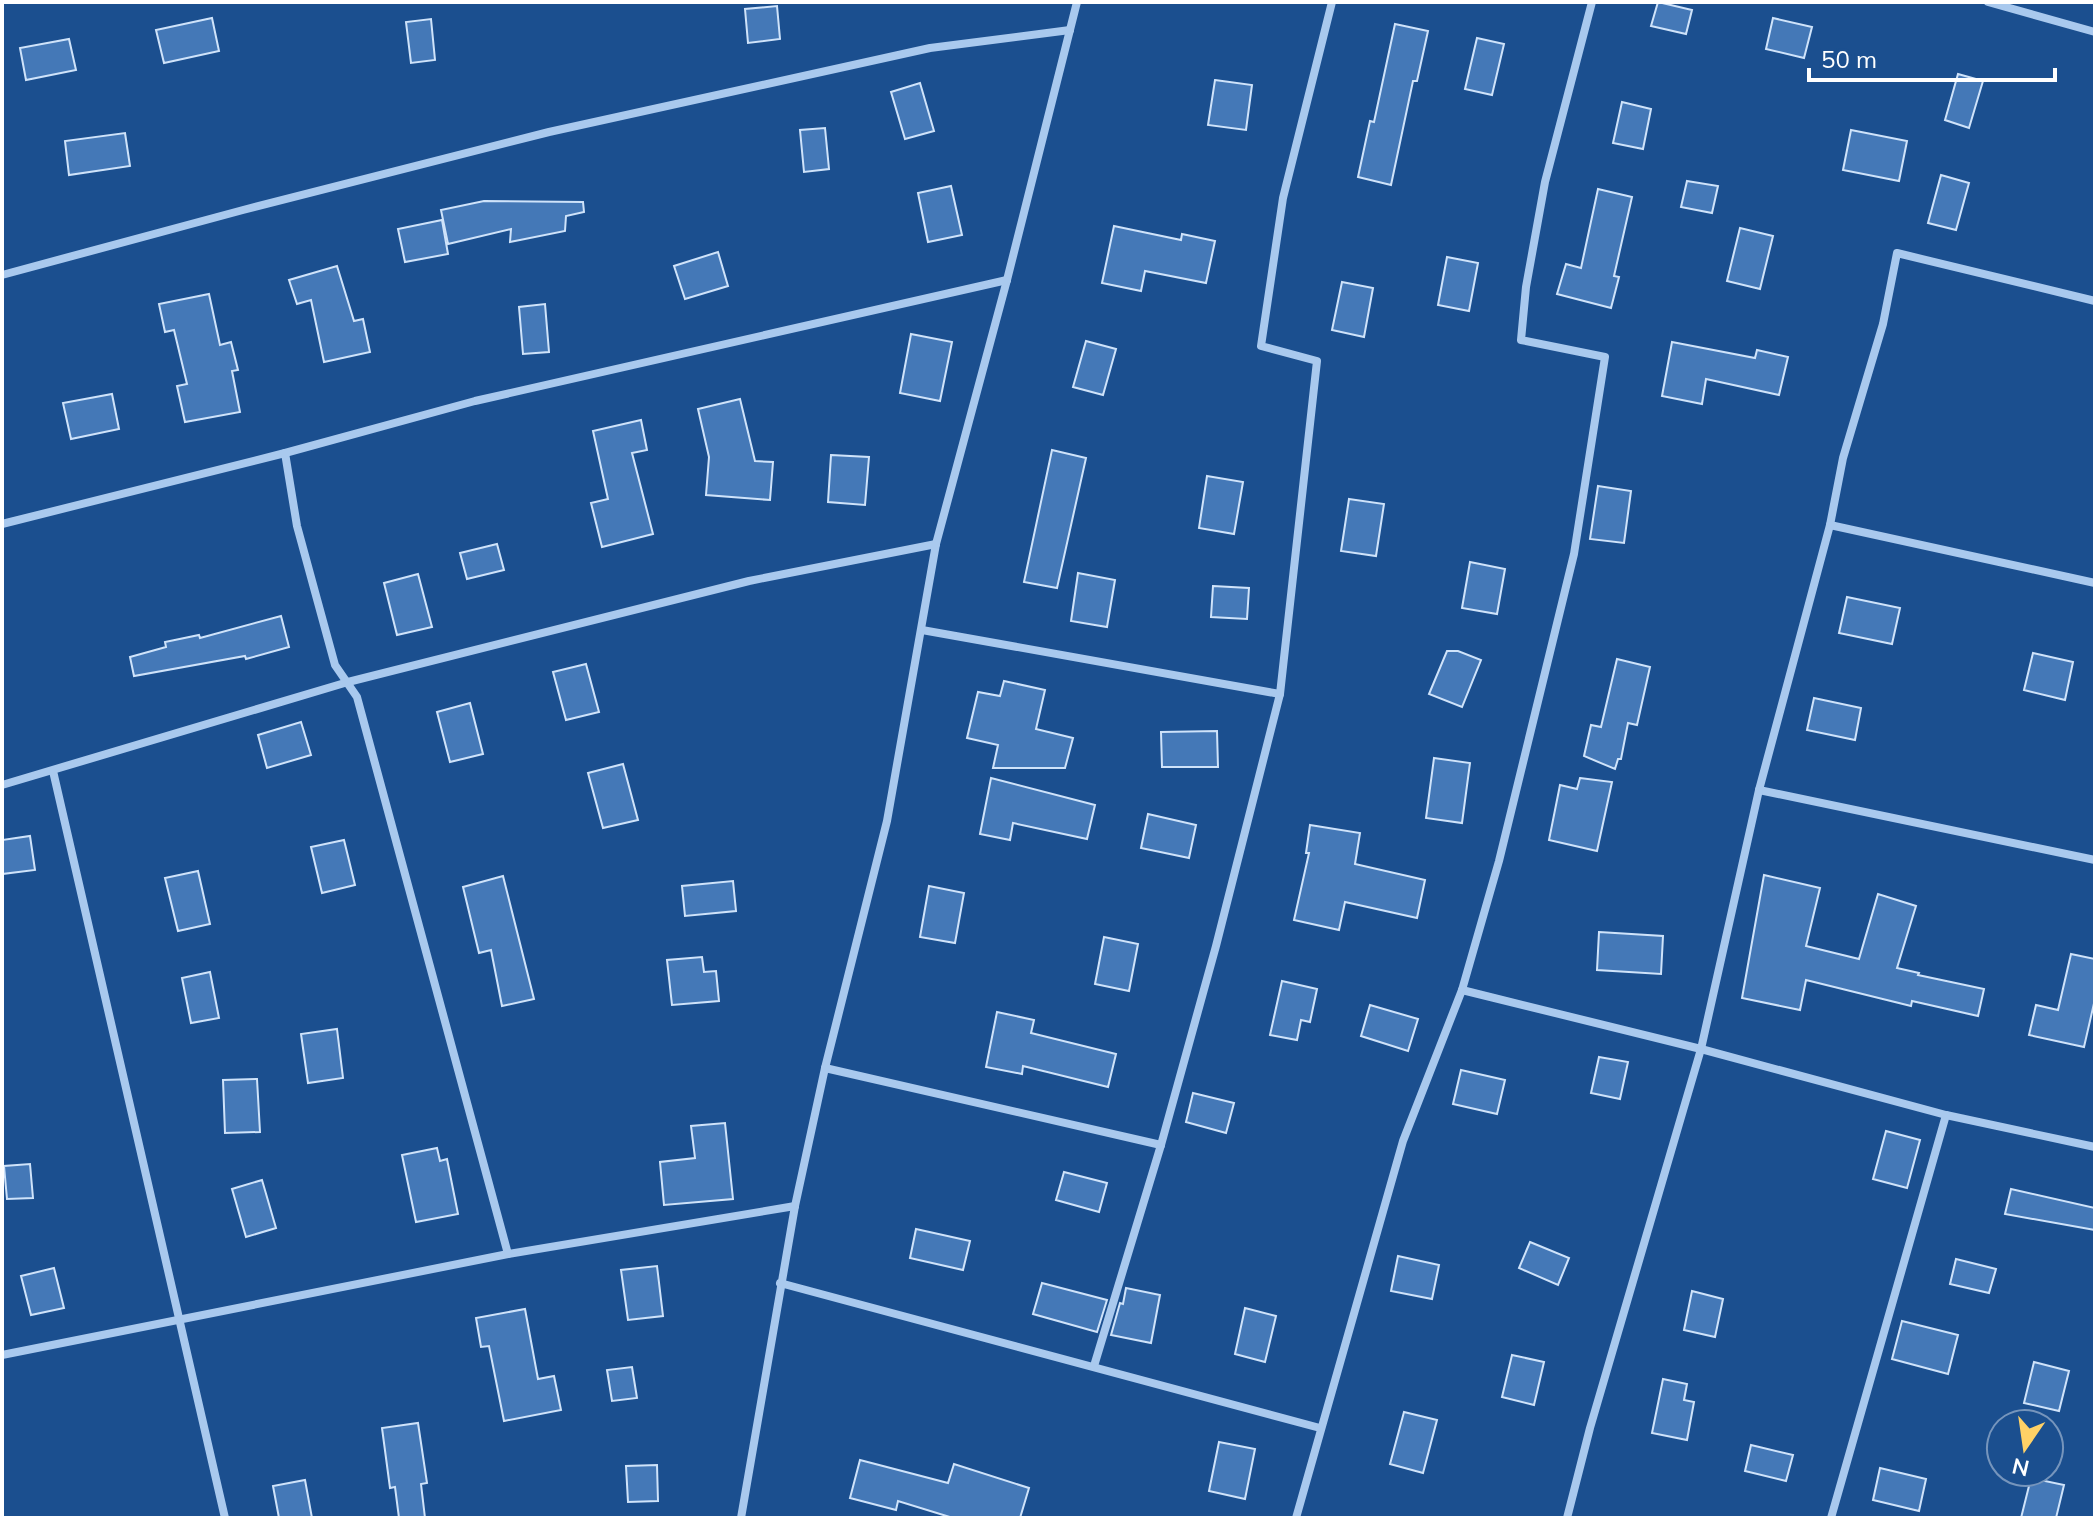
<svg xmlns="http://www.w3.org/2000/svg" width="2097" height="1520" font-family="Mulish,sans-serif">
<rect width="100%" height="100%" fill="#1b4f8f"/>
<g fill="#4478b7" stroke="#cfe3fa" stroke-width="2">
<path d="M1658,2L1692,10L1686,34L1651,26Z"/>
<path d="M777,6L780,39L748,43L745,9Z"/>
<path d="M212,18L219,51L164,63L156,30Z"/>
<path d="M1773,18L1812,27L1804,58L1766,49Z"/>
<path d="M431,19L435,60L411,63L406,22Z"/>
<path d="M1395,24L1428,31L1417,81H1413L1391,185L1358,177L1370,121L1374,122Z"/>
<path d="M1477,38L1504,44L1492,95L1465,89Z"/>
<path d="M69,39L76,70L26,80L20,48Z"/>
<path d="M1958,74L1983,81L1969,128L1945,120Z"/>
<path d="M1215,80L1252,85L1246,130L1208,125Z"/>
<path d="M920,83L934,131L905,139L891,92Z"/>
<path d="M1622,102L1651,109L1643,149L1613,143Z"/>
<path d="M825,128L829,169L804,172L800,130Z"/>
<path d="M1851,130L1907,141L1899,181L1843,170Z"/>
<path d="M125,133L130,166L69,175L65,141Z"/>
<path d="M1941,175L1969,183L1956,230L1928,223Z"/>
<path d="M1687,181L1718,186L1712,213L1681,207Z"/>
<path d="M951,186L962,235L928,242L918,193Z"/>
<path d="M1598,189L1632,197L1614,276L1619,277L1611,308L1557,294L1566,264L1581,268Z"/>
<path d="M484,201L583,202L584,212L566,216L565,231L510,242L511,229L448,244L441,210Z"/>
<path d="M442,220L448,254L405,262L398,229Z"/>
<path d="M1114,226L1181,240L1182,234L1215,241L1206,283L1145,271L1141,291L1102,283Z"/>
<path d="M1740,228L1773,236L1760,289L1727,281Z"/>
<path d="M718,252L728,286L685,299L674,266Z"/>
<path d="M1447,257L1478,263L1469,311L1438,305Z"/>
<path d="M337,266L354,321L363,319L370,352L324,362L311,300L297,304L289,280Z"/>
<path d="M1342,282L1373,288L1364,337L1332,330Z"/>
<path d="M209,294L220,345L231,342L238,370L232,371L240,412L185,422L177,386L187,384L174,330L165,332L159,304Z"/>
<path d="M545,304L549,352L523,354L519,307Z"/>
<path d="M911,334L952,342L940,401L900,393Z"/>
<path d="M1086,341L1116,349L1103,395L1073,387Z"/>
<path d="M1672,342L1755,358L1757,350L1788,357L1779,395L1706,379L1702,404L1662,396Z"/>
<path d="M112,394L119,429L71,439L63,403Z"/>
<path d="M740,399L755,461L773,462L770,500L706,495L709,457L698,409Z"/>
<path d="M641,420L647,450L632,453L653,534L602,547L591,503L608,499L593,431Z"/>
<path d="M1052,450L1086,458L1057,588L1024,582Z"/>
<path d="M831,455L869,457L865,505L828,502Z"/>
<path d="M1207,476L1243,482L1234,534L1199,528Z"/>
<path d="M1598,486L1631,491L1624,543L1590,539Z"/>
<path d="M1349,499L1384,504L1376,556L1341,551Z"/>
<path d="M497,544L504,570L467,579L460,553Z"/>
<path d="M1470,562L1505,569L1497,614L1462,608Z"/>
<path d="M1078,573L1115,580L1107,627L1071,621Z"/>
<path d="M418,574L432,627L397,635L384,583Z"/>
<path d="M1213,586L1249,588L1247,619L1211,617Z"/>
<path d="M1847,597L1900,608L1892,644L1839,633Z"/>
<path d="M281,616L289,647L246,659L245,656L134,676L130,657L166,647L165,642L199,635L200,638Z"/>
<path d="M1447,651H1458L1481,660L1462,707L1429,694Z"/>
<path d="M2033,653L2073,662L2065,700L2024,690Z"/>
<path d="M1617,659L1650,667L1637,725L1628,723L1621,759H1618L1615,769L1584,756L1591,725L1601,727Z"/>
<path d="M586,664L599,712L566,720L553,672Z"/>
<path d="M1004,681L1045,690L1036,729L1073,738L1065,768H993L998,745L967,738L978,692L1000,696Z"/>
<path d="M1814,698L1861,708L1855,740L1807,730Z"/>
<path d="M470,703L483,754L450,762L437,712Z"/>
<path d="M301,722L311,755L267,768L258,735Z"/>
<path d="M1217,731L1218,767H1162L1161,732Z"/>
<path d="M1434,758L1470,763L1462,823L1426,818Z"/>
<path d="M623,764L638,820L603,828L588,773Z"/>
<path d="M991,778L1095,805L1087,839L1013,823L1010,840L980,834Z"/>
<path d="M1580,778L1612,782L1597,851L1549,840L1560,785L1577,789Z"/>
<path d="M1148,814L1196,825L1189,858L1141,848Z"/>
<path d="M1310,825L1360,833L1355,864L1425,880L1417,918L1345,902L1339,930L1294,920L1309,853H1306Z"/>
<path d="M30,836L35,870L2,874V840Z"/>
<path d="M344,840L355,885L322,893L311,847Z"/>
<path d="M198,871L210,924L178,931L165,878Z"/>
<path d="M1764,875L1820,888L1806,946L1859,959L1878,894L1916,906L1897,968L1919,973L1918,975L1984,989L1978,1016L1912,1001L1911,1006L1806,980L1800,1010L1742,998Z"/>
<path d="M503,876L534,999L502,1006L491,950L479,953L463,887Z"/>
<path d="M733,881L736,911L685,916L682,886Z"/>
<path d="M929,886L964,893L955,943L920,937Z"/>
<path d="M1599,932L1663,936L1661,974L1597,970Z"/>
<path d="M1104,937L1138,944L1129,991L1095,984Z"/>
<path d="M2071,954L2095,959V999L2084,1047L2029,1035L2036,1005L2058,1010Z"/>
<path d="M702,957L704,972L716,971L719,1001L672,1005L667,960Z"/>
<path d="M210,972L219,1018L191,1023L182,978Z"/>
<path d="M1282,981L1317,989L1310,1022L1301,1020L1297,1040L1270,1035Z"/>
<path d="M1370,1005L1418,1019L1408,1051L1361,1036Z"/>
<path d="M997,1012L1034,1020L1031,1033L1116,1054L1108,1087L1023,1066L1022,1074L986,1067Z"/>
<path d="M337,1029L343,1078L308,1083L301,1034Z"/>
<path d="M1599,1057L1628,1062L1620,1099L1591,1093Z"/>
<path d="M1461,1070L1505,1080L1497,1114L1453,1104Z"/>
<path d="M257,1079L260,1132L225,1133L223,1080Z"/>
<path d="M1193,1093L1234,1103L1226,1133L1186,1122Z"/>
<path d="M725,1123L733,1199L664,1205L660,1162L695,1158L691,1126Z"/>
<path d="M1886,1131L1920,1140L1907,1188L1873,1179Z"/>
<path d="M437,1148L440,1161L447,1159L458,1214L416,1222L402,1155Z"/>
<path d="M30,1164L33,1198L7,1199L4,1166Z"/>
<path d="M1064,1172L1107,1183L1099,1212L1056,1200Z"/>
<path d="M262,1180L276,1228L246,1237L232,1189Z"/>
<path d="M2011,1189L2095,1208V1230L2005,1214Z"/>
<path d="M916,1229L970,1241L963,1270L910,1258Z"/>
<path d="M1530,1242L1569,1258L1558,1285L1519,1268Z"/>
<path d="M1398,1256L1439,1265L1432,1299L1391,1291Z"/>
<path d="M1956,1259L1996,1269L1989,1293L1950,1284Z"/>
<path d="M657,1266L663,1316L628,1320L621,1270Z"/>
<path d="M54,1268L64,1308L31,1315L21,1276Z"/>
<path d="M1042,1283L1107,1300L1097,1332L1033,1314Z"/>
<path d="M1126,1288L1160,1295L1151,1343L1111,1335L1120,1303L1123,1304Z"/>
<path d="M1692,1291L1723,1299L1715,1337L1684,1330Z"/>
<path d="M1245,1308L1276,1316L1265,1362L1235,1354Z"/>
<path d="M525,1309L538,1379L554,1376L561,1410L504,1421L489,1346L481,1347L476,1318Z"/>
<path d="M1902,1321L1958,1335L1948,1374L1892,1359Z"/>
<path d="M1512,1355L1544,1362L1534,1405L1502,1397Z"/>
<path d="M2034,1362L2069,1371L2059,1411L2024,1403Z"/>
<path d="M632,1367L637,1398L612,1401L607,1370Z"/>
<path d="M1663,1379L1687,1384L1684,1400L1694,1402L1687,1440L1652,1433Z"/>
<path d="M1404,1412L1437,1420L1423,1473L1390,1464Z"/>
<path d="M418,1423L427,1483L421,1484L425,1518H399L395,1487L390,1488L382,1428Z"/>
<path d="M1219,1442L1255,1449L1245,1499L1209,1491Z"/>
<path d="M1751,1445L1793,1455L1786,1481L1745,1471Z"/>
<path d="M860,1460L948,1483L954,1464L1029,1488L1020,1518H953L898,1501L896,1510L850,1498Z"/>
<path d="M657,1465L658,1501L628,1502L626,1466Z"/>
<path d="M1880,1468L1926,1479L1919,1511L1873,1500Z"/>
<path d="M2031,1478L2064,1485L2056,1518H2021Z"/>
<path d="M305,1480L312,1518H279L273,1486Z"/>
</g>
<g fill="none" stroke-linecap="round" stroke-linejoin="round">
<g stroke="#a9c9ee" stroke-width="8">
<path d="M1988,2L2095,32"/>
<path d="M2,275L243,210L549,132L930,48L1070,30"/>
<path d="M285,453L297,526L335,665L357,697L508,1254"/>
<path d="M2,524L285,453L475,401L1007,280"/>
<path d="M1830,525L2095,583"/>
<path d="M922,630L1280,694"/>
<path d="M53,771L225,1518"/>
<path d="M2,785L348,682L749,581L936,544"/>
<path d="M1759,790L2095,860"/>
<path d="M1462,990L1701,1049L1946,1115L2095,1147"/>
<path d="M825,1068L1161,1145"/>
<path d="M780,1283L1320,1428"/>
<path d="M2,1355L508,1254L795,1206"/>
<path d="M1094,1366L1161,1145L1216,946L1280,694L1317,361L1261,346L1283,198L1332,2"/>
<path d="M741,1518L795,1206L825,1068L887,821L936,544L1007,280L1077,2"/>
<path d="M1296,1518L1403,1141L1462,990L1499,861L1574,554L1605,357L1521,340L1526,287L1545,182L1592,2"/>
<path d="M1567,1518L1590,1428L1701,1049L1759,790L1830,525L1843,458L1883,324L1897,253L2095,301"/>
<path d="M1831,1518L1946,1115"/>
</g>
</g>
<rect width="2097" height="1520" fill="none" stroke="#ffffff" stroke-width="8"/>
<g transform="translate(2025 1448) rotate(193)"><circle r="38" fill="#1b4f8f" stroke="#7695bc" stroke-width="2"/>
<path d="M0-6L14 30L0 20L-14 30Z" fill="#ffd166"/>
<text y="-12" font-size="22" font-weight="bold" text-anchor="middle" fill="#ffffff">N</text>
</g>
<path d="M1809 68v12h246v-12" fill="none" stroke="#ffffff" stroke-width="4"/>
<text x="1821" y="68" font-size="24" fill="#ffffff" stroke="#1b4f8f" stroke-width="6" paint-order="stroke">50 m</text>
</svg>
